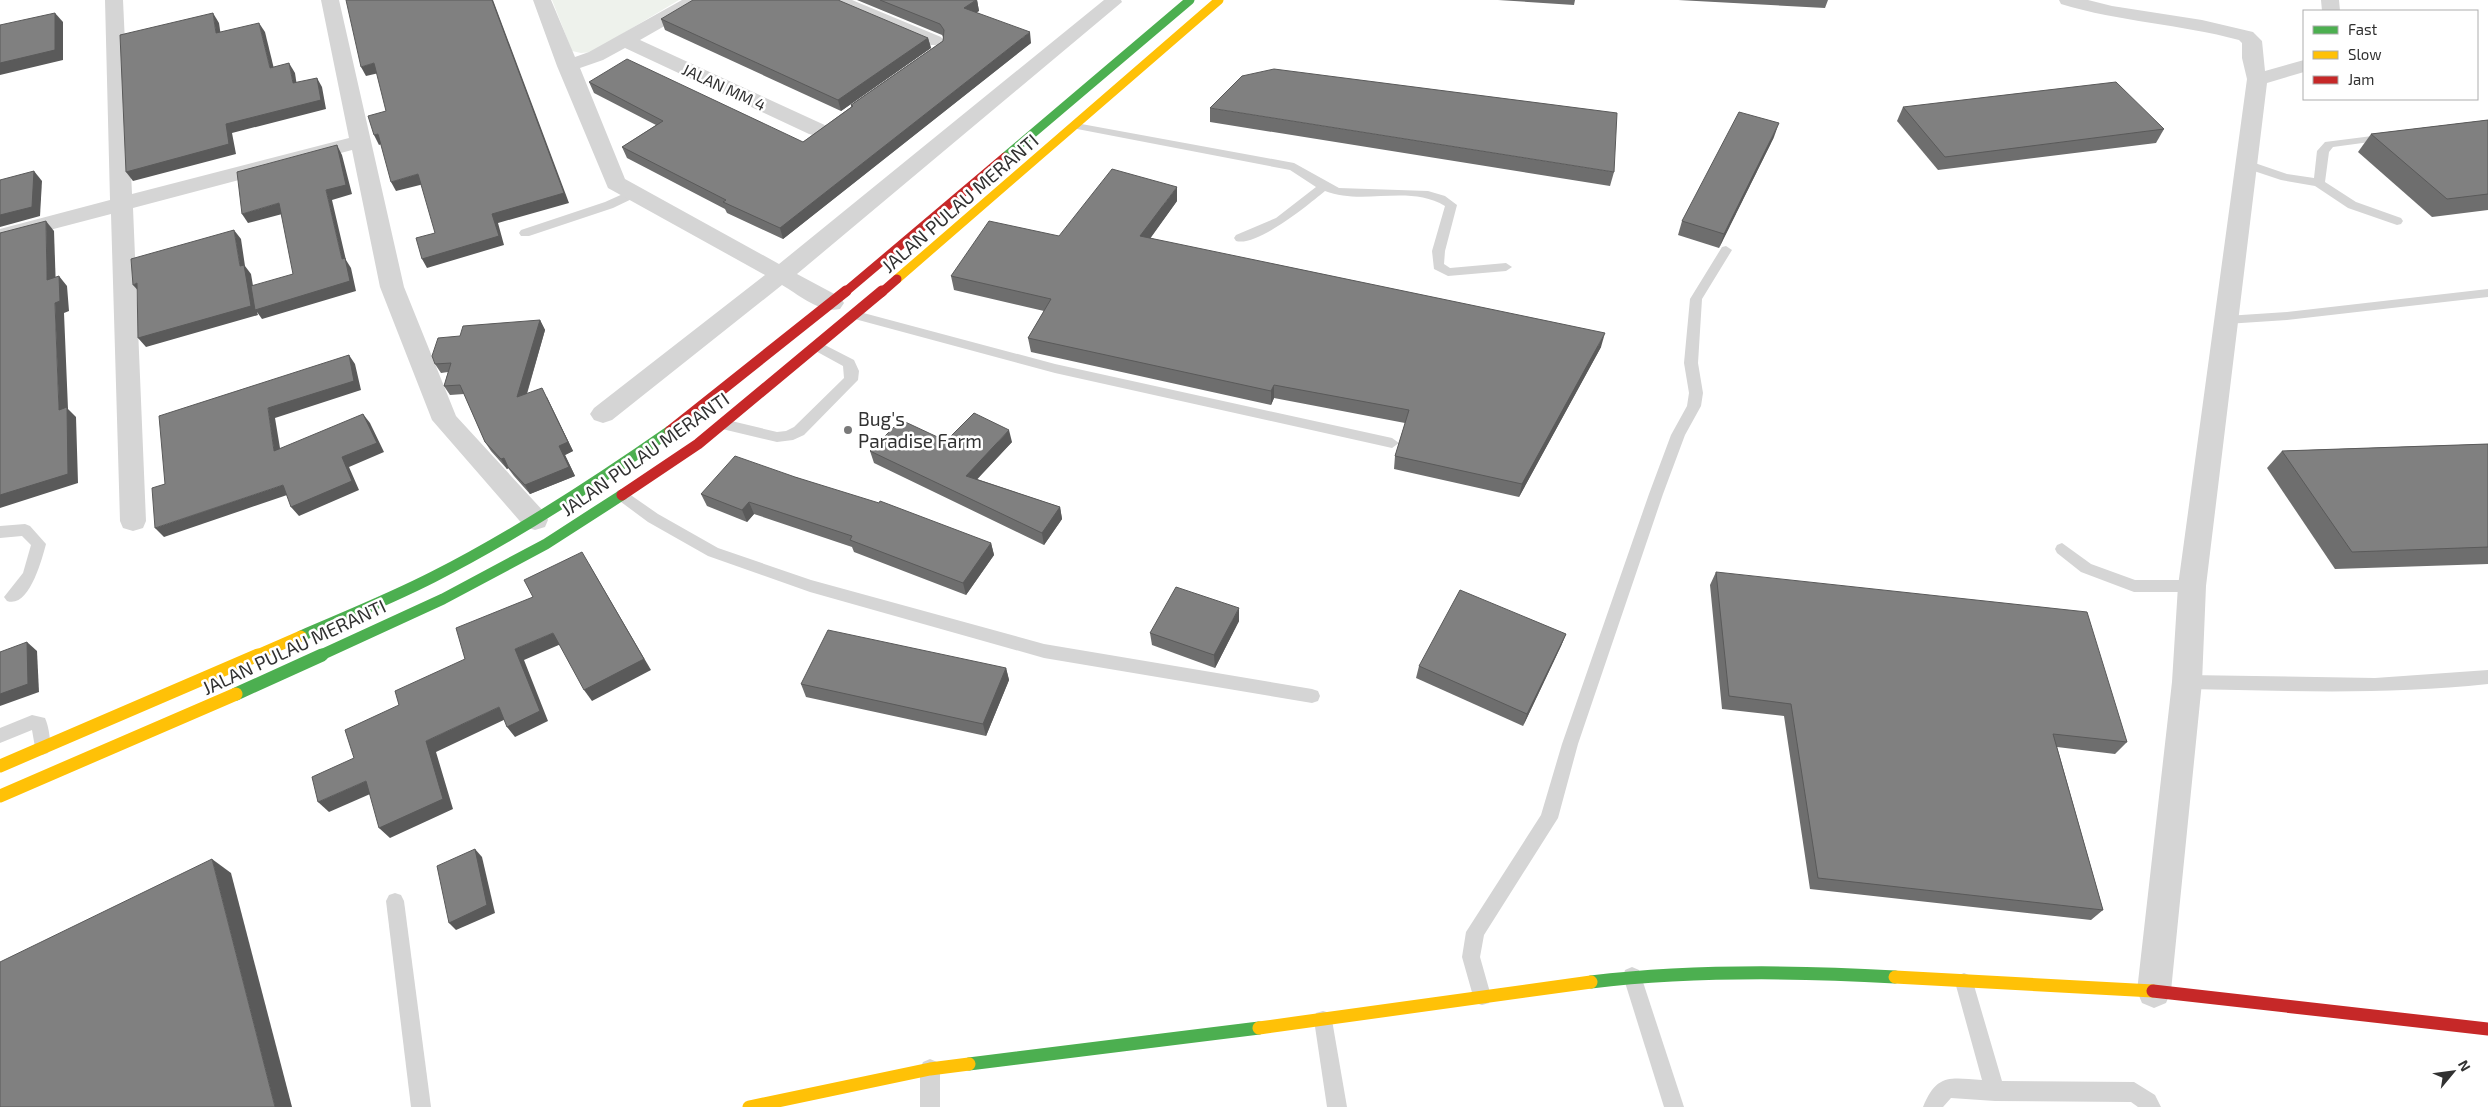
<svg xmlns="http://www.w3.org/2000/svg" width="2488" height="1107" font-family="'Exo 2',sans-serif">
<rect width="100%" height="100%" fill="#fff"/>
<path fill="#eef2ec" d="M552,0H679L592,52L581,53L572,51Z"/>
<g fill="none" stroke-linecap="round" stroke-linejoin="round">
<g fill="#d5d5d5" fill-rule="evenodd">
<path d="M1076,123L1294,163L1339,188L1428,191L1445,196L1457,205L1445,251L1444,264L1450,268L1506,263L1512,267L1506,271L1448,276L1434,269L1432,251L1445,206C1409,184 1363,206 1325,191C1308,205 1257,247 1236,241L1234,238L1236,235L1276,218L1316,187L1290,170L1072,128V124Z"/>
<path d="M2388,134L2394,137L2392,139L2333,147L2329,152L2325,182L2356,202L2401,218L2403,221L2401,224L2397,225L2348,208L2315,186L2281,180L2242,167L2240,164L2246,160L2287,174L2314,178L2317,151L2325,142Z"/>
<path d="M634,189L640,193L638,196L613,208L529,236H521L519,233L521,230L605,202Z"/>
<path d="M1726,246L1732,250L1702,299L1698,363L1703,393L1701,406L1685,435L1663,494L1578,744L1558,818L1484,935L1480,957L1491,996L1489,1003L1482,1005L1475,1003L1462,957L1466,932L1541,815L1562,744L1649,494L1671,435L1687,406L1689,393L1684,363L1690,299L1722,247Z"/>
<path d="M2488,289V297L2287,320L2226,324L2220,320L2226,316L2287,312Z"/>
<path d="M856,311L1055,364L1392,438L1399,443L1392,448L1055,373L851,318L850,315L851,312Z"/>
<path d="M817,341L854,360L859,371L858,380L804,435L793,440L777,442L718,428L716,424L718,420L723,419L777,432L786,431L794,427L844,378L843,366L812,349L810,346Z"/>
<path d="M622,489L658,514L718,548L811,580L1044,644L1312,689L1318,691L1320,696L1318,701L1312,703L1044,658L810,592L708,556L648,522L617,499L615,495L617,491Z"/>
<path d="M25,524L30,526L46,544C42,559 29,609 7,601L4,597L23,573L31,545L22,536L0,538V526Z"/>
<path d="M2062,543L2091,564L2135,580H2192L2197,582L2200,586L2197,590L2192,592H2134L2081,572L2057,553L2055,549L2057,545Z"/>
<path d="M2488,670V684C2388,695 2288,691 2187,689L2181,687L2179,682L2181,677L2187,675L2375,678Z"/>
<path d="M32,715L45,718C49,727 52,744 48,753L42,755L36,753L32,730L0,743V728Z"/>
<path d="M395,893L401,895L404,901L431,1107H411L386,901L389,895Z"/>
<path d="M1632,967L1639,970L1641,976L1684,1107H1664L1623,976L1625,970Z"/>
<path d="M1964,973L1971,976L1973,982L2002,1081L2134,1082L2155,1095L2161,1107H2138L2131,1102L1995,1101L1951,1098L1943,1107H1923C1937,1073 1950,1078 1982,1080L1955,982L1957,976Z"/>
<path d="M1323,1011L1330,1013L1332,1020L1347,1107H1327L1314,1020L1316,1013Z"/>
<path d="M930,1059L937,1062L940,1069V1107H920V1069L923,1062Z"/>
</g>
<g fill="#d5d5d5" fill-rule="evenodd">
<path d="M105,0H123L132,194L349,138L321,0H339L404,287L456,416L545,513L548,520L545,527L535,530L525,527L432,420L380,287L352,150L133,208L146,521L143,528L133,531L123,528L120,521L111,214L0,243V229L110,200Z"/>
<path d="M533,0H551L575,57L589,52L682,0H705L703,4L640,40L829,127L832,131L829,135L822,137L809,134L625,48L603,60L580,68L625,179L779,264L1104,0H1121L1122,2L797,274L840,297L844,303L840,309C821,314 799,295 782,285L612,420L603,423L594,420L590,414L594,408L765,275L608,188L557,66Z"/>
<path d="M827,0H852L941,37L944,41L941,45H927L829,4Z"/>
<path d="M2059,0H2088L2112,6L2202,20L2253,32L2262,41L2265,71L2304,60V72L2267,83L2206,586L2202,682L2171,991L2166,1003L2154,1008L2142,1003L2137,991L2172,682L2178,586L2247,79L2242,58V43L2239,40C2180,24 2120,22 2061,4Z"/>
<path d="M2321,0H2339L2340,11H2322Z"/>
</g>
<path stroke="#4caf50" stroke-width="9" d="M1005,157L1190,0"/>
<g stroke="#4caf50" stroke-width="11">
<path d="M301,636C345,617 390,599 433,577C516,535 594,484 670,431"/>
<path d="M319,656L443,599L546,544L622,495"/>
</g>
<g stroke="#4caf50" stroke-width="13">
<path d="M236,694L322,655"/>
<path d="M1591,982C1692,970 1793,971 1895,977"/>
<path d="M969,1064L1259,1028"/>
</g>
<path stroke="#ffc107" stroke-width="9" d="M897,279L1219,0"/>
<path stroke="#ffc107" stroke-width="11" d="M255,656L301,636"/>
<g stroke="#ffc107" stroke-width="13">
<path d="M0,766L258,655"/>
<path d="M0,796L236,694"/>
<path d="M1895,977L2153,991"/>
<path d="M1259,1028L1591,982"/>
<path d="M749,1107L930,1069L969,1064"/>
</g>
<g stroke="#c62828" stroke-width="9">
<path d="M844,293L1005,157"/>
<path d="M881,293L897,279"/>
</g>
<g stroke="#c62828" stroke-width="11">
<path d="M670,431L846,291"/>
<path d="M622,495L698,444L882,291"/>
</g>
<path stroke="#c62828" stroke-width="13" d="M2153,991L2488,1029"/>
</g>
<g fill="#6e6e6e">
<path d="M857,0H977L979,11L976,12L1031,43L783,239L727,213L725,209L627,158L622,147L656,125L594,93L589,82L803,142L851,107V105L943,41V37L942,35Z"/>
<path d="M1498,0H1575L1574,5Z"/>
<path d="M1678,0H1828L1825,8Z"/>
<path d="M661,19L928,38L931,48L841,111L665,30Z"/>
<path d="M1903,107L2164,129L2156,143L1938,170L1897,121Z"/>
<path d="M1210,108L1614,172L1610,186L1210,122Z"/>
<path d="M2488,120V210L2432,217L2358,152L2371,134Z"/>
<path d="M1774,137L1719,248L1678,235L1682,221Z"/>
<path d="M1177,201L1150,238L1601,347L1519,497L1394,469L1395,456L1405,423L1274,398L1271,405L1031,352L1028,338L1044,311L954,290L951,276L1059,236Z"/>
<path d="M540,320L545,330L527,394L547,397L573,451L565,455L575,476L530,494L514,476L508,468L507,469L491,451L485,442L464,394L450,395L444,386L448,372L441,373L435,364L460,336Z"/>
<path d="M946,441L1012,442L977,479L1060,507L1062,519L1044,545L874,463L870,451Z"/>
<path d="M2488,444V564L2335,569L2267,468L2282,451Z"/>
<path d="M795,477L991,543L994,555L966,595L854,552L852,547L754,514L747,522L707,506L701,494Z"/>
<path d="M1716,572L2127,742L2115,754L2057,747L2103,910L2091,920L1810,889L1784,716L1722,709L1710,585Z"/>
<path d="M1239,621L1215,668L1152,645L1150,633Z"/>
<path d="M1566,634L1561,646L1523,726L1416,678L1419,666Z"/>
<path d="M1006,668L1009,680L986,736L806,697L801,684Z"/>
</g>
<g fill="#5a5a5a">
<path d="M492,0H493L569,203L498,223L504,245L427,268L422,259L492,214Z"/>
<path d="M977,0L979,11L966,19L964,8Z"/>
<path d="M55,13L63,22V60L0,75V63Z"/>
<path d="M213,13L219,23L222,43L216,33Z"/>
<path d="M259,23L265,32L276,77L270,68Z"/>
<path d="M1030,32L1031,43L783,239L780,228Z"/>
<path d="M928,38L931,48L841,111L838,100Z"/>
<path d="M289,63L295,73L298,93L293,83Z"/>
<path d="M374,63L379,73L366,76L361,67Z"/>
<path d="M317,78L322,87L326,109L232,133L236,154L133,181L126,172Z"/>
<path d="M1779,123L1774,137L1719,248L1724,234Z"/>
<path d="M378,134L384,143L379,145L374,135Z"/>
<path d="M337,145L342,155L352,194L332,200L346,260L351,268L356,291L262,319L257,312L258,315L146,347L138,338L240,266L234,230L241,239L245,266L251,274L257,309L342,259L326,190Z"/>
<path d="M34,171L42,181L40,216L0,227V215Z"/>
<path d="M418,174L424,184L396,191L391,182Z"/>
<path d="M1177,187V201L1142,250L1140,236Z"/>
<path d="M279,203L286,213L248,223L242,214Z"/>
<path d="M46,221L54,231L56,290L47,280Z"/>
<path d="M59,276L67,286L69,311L64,313L68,409L76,417L78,483L0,508V495L59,410L55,303Z"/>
<path d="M137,283L141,294L133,285Z"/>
<path d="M540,320L545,330L523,406L517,397Z"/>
<path d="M1605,333L1601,347L1519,497L1522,484Z"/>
<path d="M349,355L355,364L361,390L275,418L282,460L274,451L268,408Z"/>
<path d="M1274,385V398L1271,405V391Z"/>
<path d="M542,388L573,451L565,455L575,476L530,494L525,485L559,446Z"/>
<path d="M363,414L370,423L384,452L349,467L359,490L299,516L291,507L342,457Z"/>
<path d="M1009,430L1012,442L969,488L966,476Z"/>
<path d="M504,458L510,467L507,469L501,459Z"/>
<path d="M283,485L290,494L164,537L155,528Z"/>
<path d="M749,502L754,514L747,522L742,510Z"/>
<path d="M1060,507L1062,519L1044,545L1042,533Z"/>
<path d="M991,543L994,555L966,595L963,583Z"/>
<path d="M589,564L651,670L592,701L584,690Z"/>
<path d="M1239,608V621L1215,668L1214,655Z"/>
<path d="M553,633L561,644L524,660L548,721L515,737L507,727L515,649Z"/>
<path d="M1566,634L1561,646L1523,726L1527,714Z"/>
<path d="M27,642L37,651L39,692L0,706V694Z"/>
<path d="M1006,668L1009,680L986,736L983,724Z"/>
<path d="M499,707L508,718L436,752L453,809L390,838L379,828L426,741Z"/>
<path d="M366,781L377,791L329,812L318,802Z"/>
<path d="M475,849L482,857L495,913L456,930L449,923Z"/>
<path d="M212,859L231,873L292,1107H275Z"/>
</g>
<g fill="#808080" stroke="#5a5a5a">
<path d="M346,0H492L564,193L492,214L499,236L422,259L416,238L435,233L418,174L391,182L378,134L374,135L368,116L386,111L374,63L361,67Z"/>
<path d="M693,0H838L928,38L838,100L661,19Z"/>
<path d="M880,0H976L964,8L1030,32L780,228L723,202L726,200L622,147L663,121L589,82L627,59L803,142L853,106L851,105L943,41L944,30L940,24Z"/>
<path d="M55,13V50L0,63V25Z"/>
<path d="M213,13L216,33L259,23L270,68L289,63L293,83L317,78L321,100L226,124L229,144L126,172L120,35Z"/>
<path d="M1274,69L1617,113L1614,172L1210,108L1242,76Z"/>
<path d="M2116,82L2164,129L1945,157L1903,107Z"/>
<path d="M1739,112L1779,123L1724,234L1682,221Z"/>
<path d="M2488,120V194L2447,199L2371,134Z"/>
<path d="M337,145L346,185L326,190L342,259L345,258L350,281L255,310L251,286L293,274L279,203L242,214L237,172Z"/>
<path d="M1112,169L1177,187L1140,236L1605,333L1522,484L1395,456L1409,410L1274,385L1271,391L1028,338L1051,299L951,276L989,221L1059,236Z"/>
<path d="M34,171L32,207L0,215V180Z"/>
<path d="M46,221L47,280L59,276L60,301L55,303L59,410L67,407L68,474L0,495V233Z"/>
<path d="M234,230L240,266L244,265L251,306L138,338L137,283L133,285L131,259Z"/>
<path d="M540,320L517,397L542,388L568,442L559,446L569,467L525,485L508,467L504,458L501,459L485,442L460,385L444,386L451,363L435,364L432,356L438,338L460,336L463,326Z"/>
<path d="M349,355L354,381L268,408L274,451L363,414L377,443L342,457L352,481L291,507L283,485L155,528L152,488L165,484L159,416Z"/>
<path d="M974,413L1009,430L966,476L1060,507L1042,533L870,451L901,420L946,441Z"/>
<path d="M2488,444V547L2352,552L2282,451Z"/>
<path d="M735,456L795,477L879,503L880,501L991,543L963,583L850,540L852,536L749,502L742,510L701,494Z"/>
<path d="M582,552L644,659L584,690L553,633L515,649L540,711L507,727L499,707L426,741L443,799L379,828L366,781L318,802L312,777L354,758L345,730L399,705L395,691L465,659L456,628L533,597L524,580Z"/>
<path d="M1716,572L2087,612L2127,742L2053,734L2103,910L1818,878L1791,704L1729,696Z"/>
<path d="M1176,587L1239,608L1214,655L1150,633Z"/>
<path d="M1460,590L1566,634L1527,714L1419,666Z"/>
<path d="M828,630L1006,668L983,724L801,684Z"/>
<path d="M27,642L28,684L0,694V652Z"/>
<path d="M475,849L487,905L449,923L437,866Z"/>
<path d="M212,859L275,1107H0V962Z"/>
</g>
<circle fill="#797979" stroke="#fff" stroke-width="2" cx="848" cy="430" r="5"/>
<g text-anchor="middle" stroke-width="5" stroke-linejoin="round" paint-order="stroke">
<g font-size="16" fill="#313131" stroke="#fff">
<text transform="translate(724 87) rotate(25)" y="6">JALAN MM 4</text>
</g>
<g font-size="19" fill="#313131" stroke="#fff">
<text transform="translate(960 203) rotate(-41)" y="7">JALAN PULAU MERANTI</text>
<text transform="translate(645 454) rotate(-35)" y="7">JALAN PULAU MERANTI</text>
<text transform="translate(294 647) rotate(-25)" y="7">JALAN PULAU MERANTI</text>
</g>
<g font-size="19" fill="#313131" stroke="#fff" text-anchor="start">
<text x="858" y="426">Bug's<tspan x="858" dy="22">Paradise Farm</tspan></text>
</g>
</g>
<rect x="2303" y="10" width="175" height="90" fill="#ffffff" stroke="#adadad"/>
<rect x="2313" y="26" width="25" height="8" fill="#4caf50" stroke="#adadad"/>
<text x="2348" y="35" font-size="15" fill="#313131">Fast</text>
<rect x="2313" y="51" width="25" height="8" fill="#ffc107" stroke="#adadad"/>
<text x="2348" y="60" font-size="15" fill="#313131">Slow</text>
<rect x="2313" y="76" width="25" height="8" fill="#c62828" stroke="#adadad"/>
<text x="2348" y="85" font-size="15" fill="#313131">Jam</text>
<g transform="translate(2453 1072) rotate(61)" stroke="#ffffff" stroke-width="4" paint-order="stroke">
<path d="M0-4L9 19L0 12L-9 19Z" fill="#313131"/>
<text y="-8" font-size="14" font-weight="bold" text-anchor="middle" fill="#313131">N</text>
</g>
</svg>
